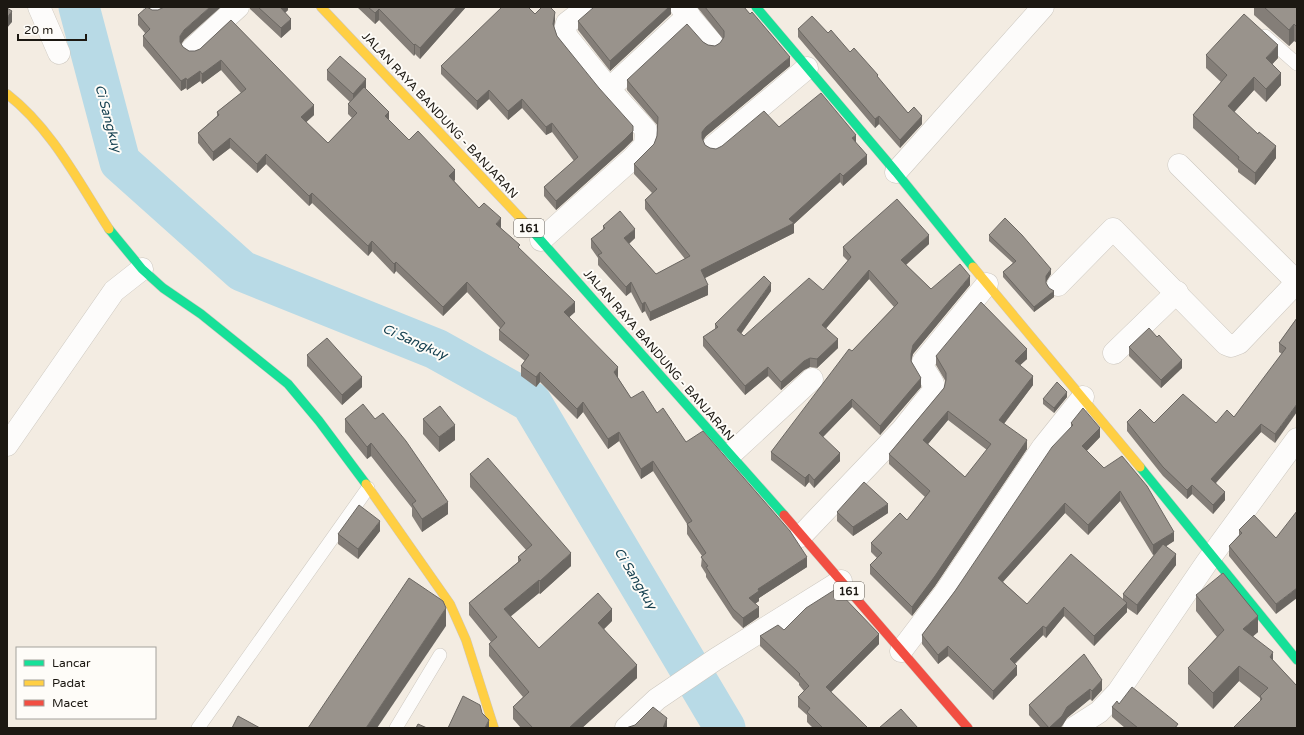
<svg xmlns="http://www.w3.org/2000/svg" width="1304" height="735" font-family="'Varela Round',sans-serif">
<rect width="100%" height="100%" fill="#f3ece2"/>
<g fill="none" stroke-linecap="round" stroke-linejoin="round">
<path stroke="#b8dae6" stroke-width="41" d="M79,7L120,162L242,271L436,349L531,402L725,728"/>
<g stroke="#cdc8c0" stroke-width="14">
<g id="lane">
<path d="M1265,36L1297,64"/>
<path d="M198,728L368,488"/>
<path d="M396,728L440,655"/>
</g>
</g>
<g stroke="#cdc8c0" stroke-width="23">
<g id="street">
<path d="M39,7L59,53"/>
<path d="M681,7L712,43"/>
<path d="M155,8L156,7"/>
<path d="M192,49L238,7"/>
<path d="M609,89L689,15"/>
<path d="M714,146L807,68"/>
<path d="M1179,165L1297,282"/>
<path d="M896,172L1043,7"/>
<path d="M541,240L633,158L645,145L646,130L609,89L567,37L565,30L567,23L588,7"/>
<path d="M1058,285L1113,229L1226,344L1231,346L1239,343L1297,282"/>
<path d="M1114,353L1177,292"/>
<path d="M7,445L114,291L142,269"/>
<path d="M731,454L812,379"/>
<path d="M801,536L902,430L934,390C935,379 922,373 923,362L987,284"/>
<path d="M901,651L945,593L1043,447L1083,397"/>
<path d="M626,728L657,699L716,659L841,581"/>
<path d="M1074,728L1099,712L1118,692L1207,562L1297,439"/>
</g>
</g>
<g stroke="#cdc8c0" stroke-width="10">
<g id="fast">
<path d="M756,7L896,172L973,267"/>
<path d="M528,226L784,515"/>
<path d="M109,229L142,269L163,288L201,314L288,384L319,421L366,484"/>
<path d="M1140,467L1297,660"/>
</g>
</g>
<g stroke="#cdc8c0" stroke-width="10">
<g id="slow">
<path d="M321,7L528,226"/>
<path d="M7,94C52,129 78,181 109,229"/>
<path d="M973,267L1140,467"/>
<path d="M366,484L450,604L466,640L494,728"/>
</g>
</g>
<g stroke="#cdc8c0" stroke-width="10">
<path id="jam" d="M784,515L968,728"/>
</g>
<use href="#lane" stroke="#fdfcfb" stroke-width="13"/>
<use href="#street" stroke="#fdfcfb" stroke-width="22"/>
<use href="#fast" stroke="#16e098" stroke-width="9"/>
<use href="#slow" stroke="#ffcf43" stroke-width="9"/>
<use href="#jam" stroke="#f24e42" stroke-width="9"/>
</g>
<g fill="#847e78" fill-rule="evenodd">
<path d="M250,7H288V10L285,13L291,29L281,38L250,9Z"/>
<path d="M357,7H466L420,59L415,54L414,56L379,20L375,24Z"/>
<path d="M671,7V14L610,71L578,30V21Z"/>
<path d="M697,7H744L790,66L706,136L703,141L705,145L710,148L716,149L779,127L856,143L867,164L843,186L840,182L794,224V233L705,278L708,295L650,321L645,311L642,313L631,292L626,296L598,265V258L591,248V239L603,230V226L635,238L629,244L656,274L685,259L645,209V200L652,193L634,174V164L654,144L657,136L658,126L627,90V80L703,42L708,45L715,46L720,43L723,39Z"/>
<path d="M1254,7H1297V43L1294,41L1289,46L1254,15Z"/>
<path d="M152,10H158L184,40L181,44L183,47L189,51H195L200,49L231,20L314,115L306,122L328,143L352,118L348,114V104L350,102L327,80V70L366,89L389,120L409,140L455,180L454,181L479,208L501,228L575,312L569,317L618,377V378L631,398L657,413L686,442L807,567L759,598V601L755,604L759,617L743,628L733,618L706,577V574L701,566L702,556L687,534V524L653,471L641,479L619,441L608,449L583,412L577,419L540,382L536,387L521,376V366L525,361L499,340V330L500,328L467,292L443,316L396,271L394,274L372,251L368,256L312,203L309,206L266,164L257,173L230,148L213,161L198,143V133L217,116V112L241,93L221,70L202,84L200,81L187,90L186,88L181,91L143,46V36L145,33L138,25V15Z"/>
<path d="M535,14L555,20L554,27L557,36L633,134V140L624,149L556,210L544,196V187L574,161L552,132L546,135L522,108L508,120L489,99L477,110L441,74V66Z"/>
<path d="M798,29L828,33L850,52L878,78L908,113L922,124L900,148L879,124L875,128L798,37Z"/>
<path d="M1206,55L1278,58L1272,64L1281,85L1266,102L1254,90L1234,112L1276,158L1255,185L1238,172V169L1193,128V115L1221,82L1206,68Z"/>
<path d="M989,235L1051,274L1046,282V283L1054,297L1034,312L1003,277V272L1013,263L989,241Z"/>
<path d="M929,244L906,265L931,289L970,285L913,354L911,360L921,387L880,435L852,407L823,437L840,461L814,488L809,482L805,487L771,460V452L852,351L894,307L869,279L826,328L838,348L817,368L810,367L804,370L781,390L768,376L745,395L703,346V337L715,329V324L771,291L741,334L744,336L823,290L848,261L843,256V247Z"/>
<path d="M1297,318L1275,443L1261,432L1216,483L1225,500L1213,514L1192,494L1187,499L1163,476L1127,431V422L1154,423H1216L1234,417L1282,354L1279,352V343Z"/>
<path d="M1129,347L1182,368L1161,388L1129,356Z"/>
<path d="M307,355L362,387L342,405L307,366Z"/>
<path d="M936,356L1027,359L1020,365L1033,385L1004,424L1027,449L935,586L912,616L870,574V565L877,558L871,552V543L907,520L925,497L889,464V454L944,388L946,382L936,365ZM948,420L987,450L965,477L928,444Z"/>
<path d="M1067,397L1054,413L1043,404V399Z"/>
<path d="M345,419H375L448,514L422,532L412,516V508L371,456L367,459L345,432Z"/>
<path d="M423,419L455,440L439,452L423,434Z"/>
<path d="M1071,423L1100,437L1086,451L1104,468L1174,541L1166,546L1176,565L1137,615L1127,608V612L1094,646L1064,616L1046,638L1043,635L1015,664L1017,675L993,700L948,656L938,664L922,644V635L955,591L1071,427ZM1120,501L1153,555L1157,552L1123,594V600L1027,604L1003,582L1065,513L1088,535Z"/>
<path d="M470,474L571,566L540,594L539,593L510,616L539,648L612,621L604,629L637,678L582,728H521L513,719V707L523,697L489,656V644L491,642L469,615V603L518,562V557L526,550L470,487Z"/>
<path d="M837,512L888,513L853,536L837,521Z"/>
<path d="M1239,530L1276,538V614L1229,556V546L1239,535Z"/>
<path d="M380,531L358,559L338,544V534Z"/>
<path d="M1196,595L1258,632L1253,636L1273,660L1297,686L1260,701V698L1239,681L1213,709L1188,684V668L1217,637L1196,611Z"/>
<path d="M784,630L879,644L831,692L868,728H813L807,722V715L798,707V697L804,691L799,685V683L760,646V636Z"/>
<path d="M1084,654L1102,690L1092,701L1090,699L1067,718L1062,726L1060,728H1041L1029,715V705Z"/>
<path d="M1119,704L1178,728H1125L1112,717V707Z"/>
</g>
<g fill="#6b6762">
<path d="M210,7H221L184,40L180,46V36L184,30Z"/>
<path d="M280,7H288V10L280,17Z"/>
<path d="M457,7H466L420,59V48Z"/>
<path d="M669,7H671V14L610,71V61Z"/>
<path d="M379,9V20L375,24V13Z"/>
<path d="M12,11V22L7,28V18Z"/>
<path d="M555,12V20L553,33V24Z"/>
<path d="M291,19V29L281,38V28Z"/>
<path d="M1294,24V41L1289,46V30Z"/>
<path d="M415,44V54L414,56V45Z"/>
<path d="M1278,45V58L1266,71V58Z"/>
<path d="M790,57V66L706,136L702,141V132L706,127Z"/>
<path d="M221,60V70L202,84V74Z"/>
<path d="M200,71V81L187,90V80Z"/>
<path d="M1281,73V85L1266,102V89Z"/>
<path d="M1254,77V90L1228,119V106Z"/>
<path d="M186,78V88L181,91V81Z"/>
<path d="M366,79V90L353,104V94Z"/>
<path d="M489,90V99L477,110V101Z"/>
<path d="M522,99V108L508,120V111Z"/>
<path d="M314,105V115L301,127V117Z"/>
<path d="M389,112V122L385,116Z"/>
<path d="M879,116V124L875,128V119Z"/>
<path d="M922,116V124L900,148V140Z"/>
<path d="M552,123V132L546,135V127Z"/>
<path d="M633,126V140L624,149L556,210V201Z"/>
<path d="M856,135V144L852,138Z"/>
<path d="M230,138V148L213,161V152Z"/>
<path d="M1276,146V158L1255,185V173Z"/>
<path d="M266,154V164L257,173V164Z"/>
<path d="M867,155V164L843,186V176Z"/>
<path d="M455,170V180L449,185V176Z"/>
<path d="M840,173V182L794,224V233L701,280V270L789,219Z"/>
<path d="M312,193V203L309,206V196Z"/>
<path d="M501,218V228L496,234V224Z"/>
<path d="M635,229V238L624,248V238Z"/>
<path d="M929,235V244L901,269V260Z"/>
<path d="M372,241V251L368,256V246Z"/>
<path d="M396,262V271L394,274V264Z"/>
<path d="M1051,269V274L1046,282V276Z"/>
<path d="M869,270V279L822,333V325Z"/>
<path d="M970,276V285L913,354L911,362V354L913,345Z"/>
<path d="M467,282V292L443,316V307Z"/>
<path d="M631,282V292L626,296V287Z"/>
<path d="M771,283V291L737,339V330Z"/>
<path d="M708,285V295L650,321V312Z"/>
<path d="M1054,291V297L1034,312V307Z"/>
<path d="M575,302V312L564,322V312Z"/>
<path d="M645,302V311L642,313V304Z"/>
<path d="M838,339V348L817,368V359Z"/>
<path d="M1027,349V359L1015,370V361Z"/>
<path d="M810,358V367L804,370L781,390V382L804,361Z"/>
<path d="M1182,360V368L1161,388V380Z"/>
<path d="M618,367V377L614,382V372Z"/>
<path d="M768,367V376L745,395V386Z"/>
<path d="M540,372V382L536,387V377Z"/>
<path d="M1033,376V385L999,430V420Z"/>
<path d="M362,377V387L342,405V395Z"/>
<path d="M921,378V387L880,435V426Z"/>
<path d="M1067,392V397L1054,413V408Z"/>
<path d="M852,399V407L819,441V433Z"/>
<path d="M583,402V412L577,419V409Z"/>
<path d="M1297,404V412L1275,443V434Z"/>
<path d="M948,411V420L923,450V440Z"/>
<path d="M1261,424V432L1211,488V479Z"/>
<path d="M455,425V440L439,452V437Z"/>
<path d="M1100,428V437L1082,456V446Z"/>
<path d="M619,432V441L608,449V439Z"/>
<path d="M1027,440V449L935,586L912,616V607Z"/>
<path d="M371,443V456L367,459V447Z"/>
<path d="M840,453V461L814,488V480Z"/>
<path d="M653,461V471L641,479V469Z"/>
<path d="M809,474V482L805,487V478Z"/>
<path d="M1192,485V494L1187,499V490Z"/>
<path d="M1120,491V501L1088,535V525Z"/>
<path d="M1225,492V500L1213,514V505Z"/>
<path d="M448,502V514L422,532V519Z"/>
<path d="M1065,503V513L998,587V578Z"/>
<path d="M888,504V513L853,536V527Z"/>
<path d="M380,521V531L358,559V549Z"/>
<path d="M1174,532V541L1153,555V545Z"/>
<path d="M571,553V566L540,594V581Z"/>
<path d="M1176,554V565L1137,615V605Z"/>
<path d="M807,557V567L759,598V601L749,608V598L758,589Z"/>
<path d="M539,580V593L504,622V609Z"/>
<path d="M1297,588V598L1276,614V604Z"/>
<path d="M1127,603V612L1094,646V636Z"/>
<path d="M759,607V617L743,628V618Z"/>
<path d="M1064,607V616L1046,638V628Z"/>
<path d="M446,608V626L377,728H366Z"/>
<path d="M612,609V621L598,635V623Z"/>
<path d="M1258,616V632L1243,645V629Z"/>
<path d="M1043,626V635L1010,668V659Z"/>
<path d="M879,634V644L826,697V687Z"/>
<path d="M948,646V656L938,664V655Z"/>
<path d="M1273,652V668L1270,657Z"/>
<path d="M637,665V678L582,728H569Z"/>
<path d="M1017,666V675L993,700V691Z"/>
<path d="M1239,666V681L1213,709V693Z"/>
<path d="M1102,680V690L1092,701V691Z"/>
<path d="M1090,689V699L1067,718L1062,726L1060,728H1049L1067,707Z"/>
<path d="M667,718V728H663Z"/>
<path d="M489,720V728H485Z"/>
</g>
<g fill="#99938c" stroke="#6b6762" fill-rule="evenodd">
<path d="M147,7L152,10H158L164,7H210L184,30L180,36V42L183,47L189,51H195L200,49L231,20L314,105L301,117L328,143L357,113L348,104L364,87L389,112L385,116L409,140L418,131L455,170L449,176L479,208L484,203L501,218L496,224L520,245L518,247L575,302L564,312L618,367L614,372L631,398L643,391L657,413L663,408L686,442L703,431L790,531L807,557L758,589L759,591L749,598L759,607L743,618L733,609L706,567L708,566L701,557L706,553L687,524L692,521L653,461L641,469L619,432L608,439L583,402L577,409L540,372L536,377L521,366L529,355L499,330L505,323L467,282L443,307L396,262L394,264L372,241L368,246L312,193L309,196L266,154L257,164L230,138L213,152L198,133L219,115L217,112L246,89L221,60L202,74L200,71L187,80L186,78L181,81L143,36L150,29L138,15Z"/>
<path d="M258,7H280L291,19L281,28Z"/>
<path d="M368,7H457L420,48L415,44L414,45L379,9L375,13Z"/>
<path d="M502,7H528L535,14L542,7H550L555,12L553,24L557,36L599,88L633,126V131L624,140L556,201L544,187L578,157L552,123L546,127L522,99L508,111L489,90L477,101L441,66Z"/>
<path d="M594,7H669L610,61L578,21Z"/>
<path d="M705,7H744L750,14L752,12L790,57L706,127L702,132V138L705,145L710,148L716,149L722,146L764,111L779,127L821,93L856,135L852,138L867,155L843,176L840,173L789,219L794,223L701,270L708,285L650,312L645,302L642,304L631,282L626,287L598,255L602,253L591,239L605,228L603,226L620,211L635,229L624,238L656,274L690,256L645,200L657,189L634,164L654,144L657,136L658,117L627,80L687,24L703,42L708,45L715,46L720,43L724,37V31Z"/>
<path d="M1264,7H1297V27L1294,24L1289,30Z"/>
<path d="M7,8L12,11L7,18Z"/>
<path d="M1244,14L1278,45L1266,58L1281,73L1266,89L1254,77L1228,106L1258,134L1259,132L1276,146L1255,173L1238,159L1239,157L1193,115L1227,75L1206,55Z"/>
<path d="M812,16L828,33L831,30L850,52L854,48L878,75L877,76L908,113L914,107L922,116L900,140L879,116L875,119L798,29Z"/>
<path d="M340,56L366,79L353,94L327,70Z"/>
<path d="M897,199L929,235L901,260L931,289L960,264L970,276L913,345L911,354V361L921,378L880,426L852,399L819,433L840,453L814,480L809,474L805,478L771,452L849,349L852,351L898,303L869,270L822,325L838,339L817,359L810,358L804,361L781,382L768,367L745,386L703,337L718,327L715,324L764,276L771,283L737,330L744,336L809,278L823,290L851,257L843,247Z"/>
<path d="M1005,218L1022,235L1051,269L1046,276V283L1049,288L1054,291L1034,307L1003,272L1016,261L989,235Z"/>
<path d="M981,302L1027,349L1015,361L1033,376L999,420L1027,440L935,576L912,607L870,565L882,553L871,543L900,513L907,520L930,491L889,454L944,388L946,380V373L936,356ZM948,411L991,444L965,477L923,440Z"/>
<path d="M1297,318V404L1275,434L1261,424L1211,479L1225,492L1213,505L1192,485L1187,490L1163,467L1127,422L1140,409L1154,423L1183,394L1216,423L1227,410L1234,417L1286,348L1279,343Z"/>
<path d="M1149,328L1157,337L1159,335L1182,360L1161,380L1129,347Z"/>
<path d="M327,338L362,377L342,395L307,355Z"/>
<path d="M1057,382L1067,392L1054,408L1043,399Z"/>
<path d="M363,404L375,419L383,413L406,441L448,502L422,519L412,504L416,501L371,443L367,447L345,419Z"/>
<path d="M440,406L455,425L439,437L423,419Z"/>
<path d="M1083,408L1100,428L1082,446L1104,468L1122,456L1147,486L1174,532L1153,545L1120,491L1088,525L1065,503L998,578L1027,604L1071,554L1127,603L1094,636L1064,607L1046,628L1043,626L1010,659L1017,666L993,691L948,646L938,655L922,635L955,591L1052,447L1073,425L1071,423Z"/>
<path d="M488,458L571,553L540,581L539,580L504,609L539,648L598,593L612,609L598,623L637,665L569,728H533L513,707L529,692L489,644L497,637L469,603L521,560L518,557L532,545L470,474Z"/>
<path d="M864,482L888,504L853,527L837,512Z"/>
<path d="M359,505L380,521L358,549L338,534Z"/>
<path d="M1297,511V588L1276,604L1229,546L1242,533L1239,530L1254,515L1276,538Z"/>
<path d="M1163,544L1176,554L1137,605L1123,594Z"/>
<path d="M1223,573L1258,616L1243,629L1273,652L1270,657L1297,686V728H1233L1262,699L1260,696L1268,688L1239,666L1213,693L1188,668L1224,630L1196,595Z"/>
<path d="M409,578L443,601L446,608L366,728H308Z"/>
<path d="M836,589L879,634L826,687L868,728H823L807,712L810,708L798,697L809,686L799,675L800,674L760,636L778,625L784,630L806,608Z"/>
<path d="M1084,654L1102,680L1092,691L1090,689L1067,707L1062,716L1049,728L1029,705Z"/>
<path d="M1132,687L1178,724L1175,728H1138L1112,707L1117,701L1119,704Z"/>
<path d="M463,696L480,705L482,713L489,720L485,728H448Z"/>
<path d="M653,707L667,718L663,728H626L635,725Z"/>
<path d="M901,709L918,728H879Z"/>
<path d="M238,716L260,728H232Z"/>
<path d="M418,724L427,728H416Z"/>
</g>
<g text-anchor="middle" stroke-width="4" stroke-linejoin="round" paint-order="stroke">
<g fill="#fefcf8" stroke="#605c57" stroke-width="1">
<rect x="514" y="219" width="30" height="18" rx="3"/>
<rect x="834" y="582" width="30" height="18" rx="3"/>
</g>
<g font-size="11" font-weight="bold" fill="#1c1812">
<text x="529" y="232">161</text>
<text x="849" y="595">161</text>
</g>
<g font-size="12" fill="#1c1812" stroke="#fefcf8">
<text transform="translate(440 115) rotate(47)" y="4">JALAN RAYA BANDUNG - BANJARAN</text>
<text transform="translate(659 355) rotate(49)" y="4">JALAN RAYA BANDUNG - BANJARAN</text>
</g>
<g font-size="13" font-style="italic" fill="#154050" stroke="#fefcf8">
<text transform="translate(109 118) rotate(75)" y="5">Ci Sangkuy</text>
<text transform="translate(415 341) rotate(24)" y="5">Ci Sangkuy</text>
<text transform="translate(636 578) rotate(59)" y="5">Ci Sangkuy</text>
</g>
</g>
<rect width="1304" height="735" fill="none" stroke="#1c1812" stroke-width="16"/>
<rect x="16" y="647" width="140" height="72" fill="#fefcf8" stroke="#a4a19c"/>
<rect x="24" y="660" width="20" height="6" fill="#16e098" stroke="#a4a19c"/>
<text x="52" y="667" font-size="12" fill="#1c1812">Lancar</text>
<rect x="24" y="680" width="20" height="6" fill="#ffcf43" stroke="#a4a19c"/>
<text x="52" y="687" font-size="12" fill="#1c1812">Padat</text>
<rect x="24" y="700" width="20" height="6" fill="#f24e42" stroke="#a4a19c"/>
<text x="52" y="707" font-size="12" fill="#1c1812">Macet</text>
<path d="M18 34v6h68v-6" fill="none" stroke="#1c1812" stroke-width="2"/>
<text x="24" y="34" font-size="12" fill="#1c1812" stroke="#fefcf8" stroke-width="3" paint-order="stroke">20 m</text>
</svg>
